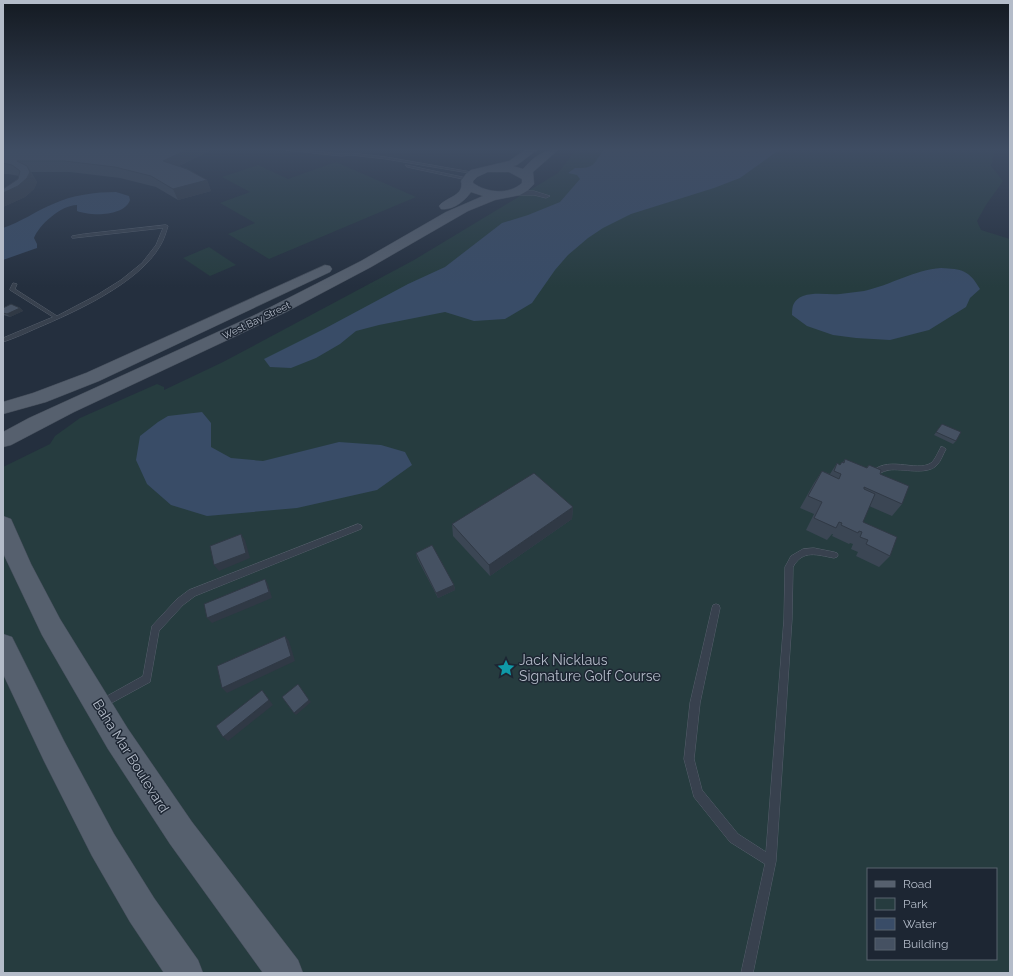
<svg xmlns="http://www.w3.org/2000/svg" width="1013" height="976" font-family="Raleway,sans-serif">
<rect width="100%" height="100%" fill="#242f3e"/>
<g fill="#263c3f" fill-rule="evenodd">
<path d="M576,150H995L991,166L1003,181L986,205L977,221L981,230L1010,239V973H3V467L50,444L55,436L80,418L157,384L164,387V390L223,362L414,260L558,173ZM868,869H996V959H868Z"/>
<path d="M336,162L416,197L269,259L228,234L255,223L220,203L250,192L222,177L258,165L288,179Z"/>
<path d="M209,247L236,265L210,276L183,258Z"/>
</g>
<g fill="#394c67">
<path d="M604,150H782L775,153L740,178L714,188L631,214L603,228L588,238L568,255L555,270L532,303L505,319L474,321L445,312L379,325L356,331L340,344L316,358L291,368L270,367L264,359L324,329L408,284L445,267L502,223L528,215L560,202L580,179L577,175L568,173L575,168C594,169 593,164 604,150Z"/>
<path d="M116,192L129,196L130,200C124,217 90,216 77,211V205C61,205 39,225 34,238L37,244V248L3,260V228C21,222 36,211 53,204C72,195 95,192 116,192Z"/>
<path d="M941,268C962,269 969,270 980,289L970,298L966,307L929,330L890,340L856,338L833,335L807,326L792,315C792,306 793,300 803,296C815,292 828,295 840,294C848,293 856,292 864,291C891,285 914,270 941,268Z"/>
<path d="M202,412L211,423V447L231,458L263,461L339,442L381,445L405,452L412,465L377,490L297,508L207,516L171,505L147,484L136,460L140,436L158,422L168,416Z"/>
</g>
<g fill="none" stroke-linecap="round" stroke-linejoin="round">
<g stroke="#565f6c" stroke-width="1">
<g id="lane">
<path d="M286,150H302L342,154L351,153L386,157L477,173L475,174L386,159L351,155L342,156Z"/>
<path d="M406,165L467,178L469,179L467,180L407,167Z"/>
<path d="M166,225L168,226C166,232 164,240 160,246C139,283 75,312 37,328C26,333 15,338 3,342V338L53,317L10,290V289L13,283L17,284L15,289L57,316L97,295L121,280L142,263L156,245L163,228L74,238H72V236L84,234Z"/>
<path d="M941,447H943L946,449C943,454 941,461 937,465C927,476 902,468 889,470C882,471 878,475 872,478L869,475C885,453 916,473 931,463C935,460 938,452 941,447Z"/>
<path d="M358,524L361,525L362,527L361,529L195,596L183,605L159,631L150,682L106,706L103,708L100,706L98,703L100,700L143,676L152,626L177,599L189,590Z"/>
<path d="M814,548L834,552L837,553L838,555L837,557L834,558C817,555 803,549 793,567L792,619L776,861L753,973H741L765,864L730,842L694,797L684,759L690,703L712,608L713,605L716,604L719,605L720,608L700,703L694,759L702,790L738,834L766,852L784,619L785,567L791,556L803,549Z"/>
</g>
</g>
<g stroke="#565f6c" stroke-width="1">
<path id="street" d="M508,191H534L550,196L546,198L534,195H508Z"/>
</g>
<g stroke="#414a57" stroke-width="1">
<g id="primary">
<path d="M525,150H537L517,165L513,166L523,169C534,157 542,150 558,150L533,172L534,184L527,191L520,195L495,200L468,211L371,267L286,312L236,336L74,412L11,445L3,447V432L29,418L257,314L361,261L446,212L483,196L471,192C465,201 452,211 441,209L439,206C446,197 465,196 461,181L466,174L471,170L509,161ZM488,172H509L522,179V183C509,195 487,193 473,183V181L477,177Z"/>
<path d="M325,265L330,266L332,269L330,272L99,381L46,402L3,414V402L33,393L86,373Z"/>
<path d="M3,516L11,519L31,564L60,619L128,729L192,822L298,960L303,973H263L170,844L108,749L42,635L3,553Z"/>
<path d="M3,634L12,637L64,741L114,834L154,898L198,960L203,973H164L130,922L92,856L44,761L3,674Z"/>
</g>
</g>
<use href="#lane" fill="#38414e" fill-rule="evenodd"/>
<use href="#street" fill="#38414e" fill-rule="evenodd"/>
<use href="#primary" fill="#56606e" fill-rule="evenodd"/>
</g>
<g fill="#3b4654">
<path d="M3,150H209V151L179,166L207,180L211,191L178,200L156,187L120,178L70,172H31L37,182L34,189L25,197L3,207V189L18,179L19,176L8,174H3Z"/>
<path d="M3,308H20L23,311L10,317L3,315Z"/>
<path d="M942,424L956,441L953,444L934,435Z"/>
<path d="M845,459L866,468L869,465L880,474L902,504L892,516L869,506L863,522L890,556L879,567L856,556L858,552L851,549L853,544L850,543L849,544L832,536L833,534H832L827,540L806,530L814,514L800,508L814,483L822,471L830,474L837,463L840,465L842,462H843Z"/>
<path d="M573,507L572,519L490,576L453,536L452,524Z"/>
<path d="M416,553L454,585L455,590L438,598L417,558Z"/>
</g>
<g fill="#303945">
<path d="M186,150H209V151L168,171L163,161Z"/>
<path d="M27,166L37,182L34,189L25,197L3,207V193L18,186Z"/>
<path d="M207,180L211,191L178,200L173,189Z"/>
<path d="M20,308L23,311L10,317L7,314Z"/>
<path d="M573,507L572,519L490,576L489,565Z"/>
<path d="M241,534L245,540L250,558L219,571L214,565Z"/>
<path d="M265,579L268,584L272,598L212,623L207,618Z"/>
<path d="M454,585L455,590L438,598L436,593Z"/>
<path d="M285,636L289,641L295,661L227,693L222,688Z"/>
<path d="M262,690L266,695L273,705L228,741L223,737Z"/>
<path d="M309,700L311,702L296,715L294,713Z"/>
</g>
<g fill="#455162" stroke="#303945">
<path d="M5,150H186L163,161L187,169L207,180L173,189L151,176L115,167L64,161H17L27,166L30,172L27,178L18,186L3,193V189L18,179L20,171L12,165L3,163V152Z"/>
<path d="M11,304L20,308L7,314L3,313V308Z"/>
<path d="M942,424L961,432L956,441L936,432Z"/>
<path d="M845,459L867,468L869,465L881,470L880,474L909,486L902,504L864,487V489L875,494L863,522L897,537L890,556L866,544L868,540L860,537L862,532L859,531L858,533L841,525L842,523L839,522L836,528L814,518L822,502L808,496L822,471L839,479L841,474L834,471L837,463L840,465L842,462L844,463Z"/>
<path d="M534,473L573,507L489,565L452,524Z"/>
<path d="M241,534L246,553L214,565L210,546Z"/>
<path d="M432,545L454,585L436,593L416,553Z"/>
<path d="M265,579L269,592L207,618L204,604Z"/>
<path d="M285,636L291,656L222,688L217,666Z"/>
<path d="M298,684L309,700L294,713L282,697Z"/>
<path d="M262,690L269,700L223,737L216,726Z"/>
</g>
<linearGradient id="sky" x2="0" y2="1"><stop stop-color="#141a22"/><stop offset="0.52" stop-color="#3f4d63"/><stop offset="1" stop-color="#3f4d63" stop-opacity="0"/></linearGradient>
<rect width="1013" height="287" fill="url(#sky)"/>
<defs>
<g id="sight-bare" transform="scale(1.38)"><path d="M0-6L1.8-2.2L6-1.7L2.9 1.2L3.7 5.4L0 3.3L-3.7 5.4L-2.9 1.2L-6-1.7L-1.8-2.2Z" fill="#0f9aa8" stroke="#1d2633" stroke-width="2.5" paint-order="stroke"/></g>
</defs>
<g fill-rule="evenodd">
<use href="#sight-bare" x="506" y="668"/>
</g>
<g text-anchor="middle" stroke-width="3" stroke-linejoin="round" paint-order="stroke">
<g font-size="10" fill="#b4bcc9" stroke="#1d2633">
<text transform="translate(256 320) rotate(-26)" y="4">West Bay Street</text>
</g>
<g font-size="14" fill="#b4bcc9" stroke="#1d2633" text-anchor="start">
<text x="519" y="665">Jack Nicklaus<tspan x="519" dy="16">Signature Golf Course</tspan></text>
</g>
<g font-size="14" fill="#b4bcc9" stroke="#1d2633">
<text transform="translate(131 756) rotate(58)" y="5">Baha Mar Boulevard</text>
</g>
</g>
<rect width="1013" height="976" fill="none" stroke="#b4bcc9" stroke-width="8"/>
<rect x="867" y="868" width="130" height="92" fill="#1d2633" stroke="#59626f"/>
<rect x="875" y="881" width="20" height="6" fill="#56606e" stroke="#59626f"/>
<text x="903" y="888" font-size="12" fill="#b4bcc9">Road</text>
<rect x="875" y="898" width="20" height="12" fill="#263c3f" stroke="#59626f"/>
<text x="903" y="908" font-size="12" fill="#b4bcc9">Park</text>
<rect x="875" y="918" width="20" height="12" fill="#394c67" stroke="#59626f"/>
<text x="903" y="928" font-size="12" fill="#b4bcc9">Water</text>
<rect x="875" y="938" width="20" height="12" fill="#455162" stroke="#59626f"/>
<text x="903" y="948" font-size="12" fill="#b4bcc9">Building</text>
</svg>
